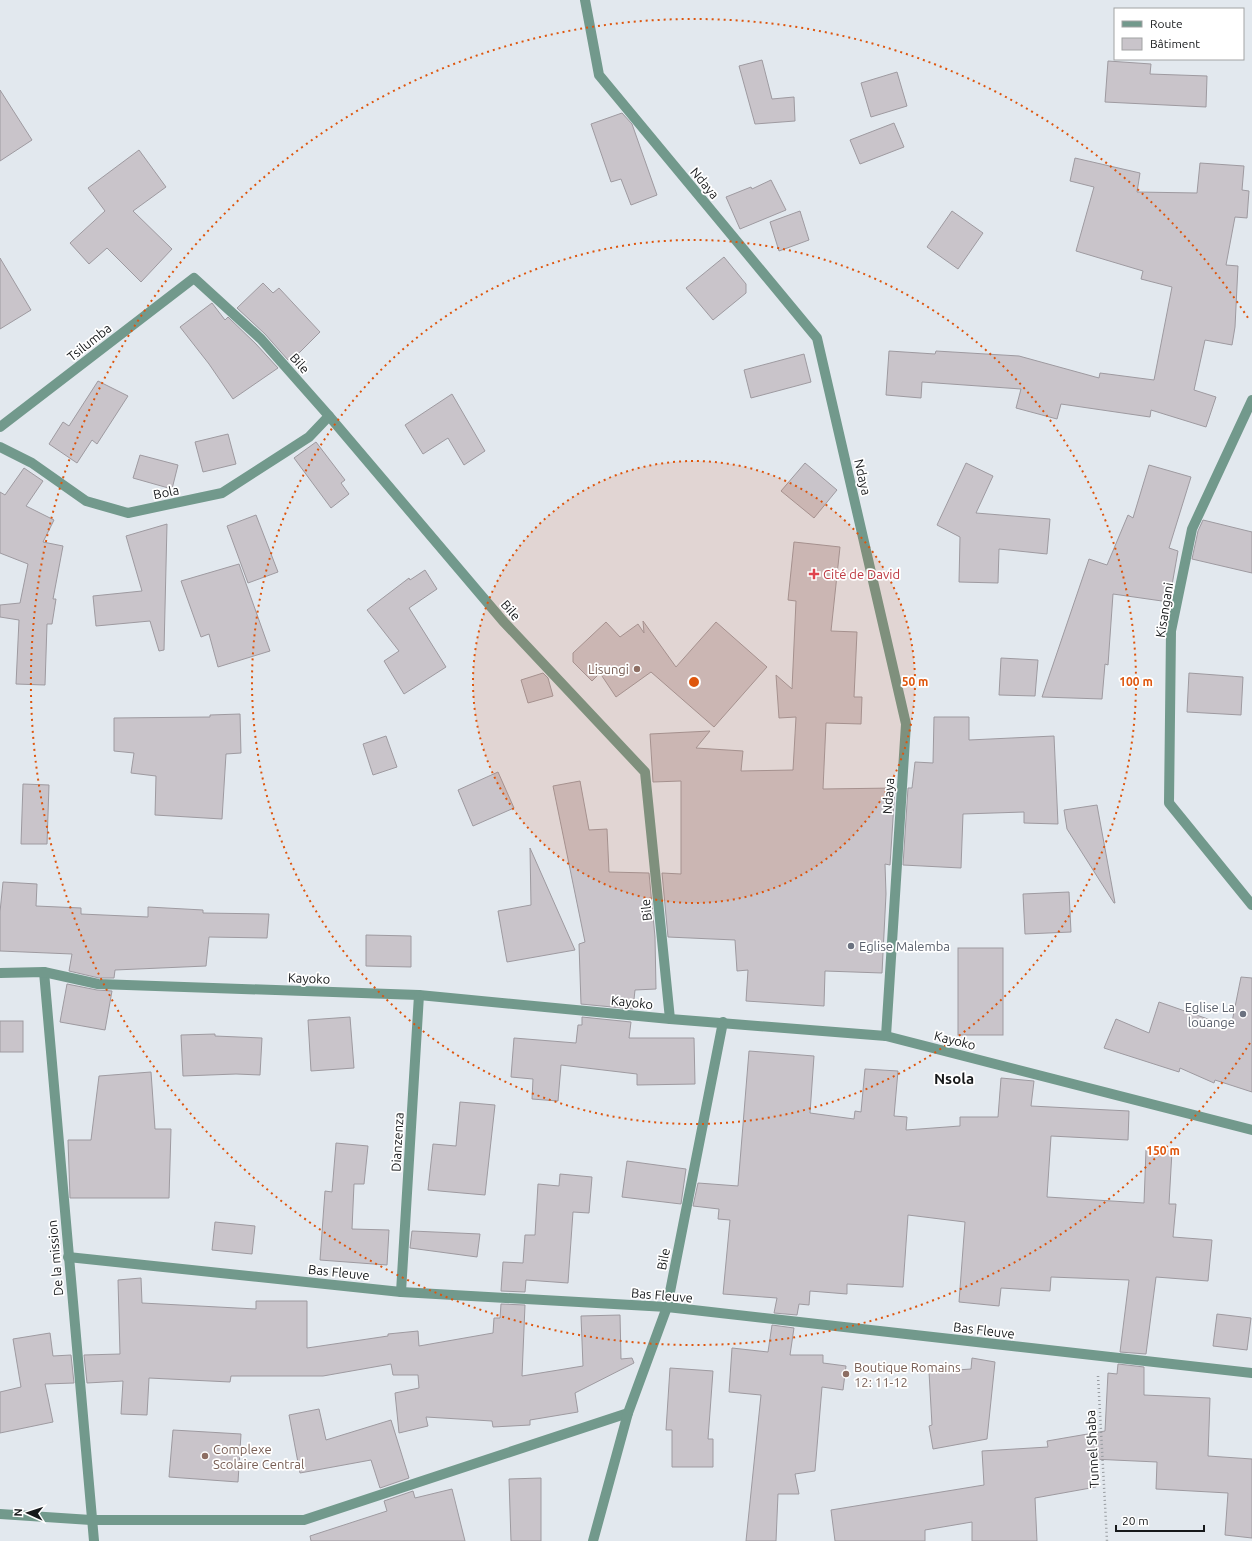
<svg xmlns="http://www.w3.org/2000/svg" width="1252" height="1541" font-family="Ubuntu,sans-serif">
<rect width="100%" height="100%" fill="#e2e8ee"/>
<g fill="#c9c4ca" stroke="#9e9aa0">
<path d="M762,60L772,99L794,97L795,121L755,124L739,66Z"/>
<path d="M1108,61L1151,64L1150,74L1207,76L1206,107L1105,102Z"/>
<path d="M897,72L907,106L871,117L861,83Z"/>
<path d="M0,90L32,140L0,161Z"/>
<path d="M622,113L632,124L657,195L631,205L621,179L611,182L591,124Z"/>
<path d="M894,123L904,147L860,164L850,140Z"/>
<path d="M139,150L166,187L133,211L172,249L141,282L107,248L89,264L70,243L105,211L88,188Z"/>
<path d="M1075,158L1140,173L1137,192L1197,193L1200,163L1244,166L1242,190L1249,191L1247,218L1235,217L1226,265L1238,266L1235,327L1232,345L1205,340L1194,390L1216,397L1206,427L1151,410L1150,417L1061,404L1057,419L1016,408L1021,389L922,382L921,398L886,395L889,351L935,354L936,351L1019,356L1099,378L1100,373L1154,380L1172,287L1141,279L1143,271L1076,251L1094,187L1070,181Z"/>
<path d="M771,180L786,210L740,229L726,197L751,187L752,189Z"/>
<path d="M800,211L809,240L779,251L770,222Z"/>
<path d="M952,211L983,233L958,269L927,247Z"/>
<path d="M724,257L746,284V293L713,320L686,288Z"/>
<path d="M0,258L31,310L0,329Z"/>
<path d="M263,283L273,293L279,288L320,332L300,352L288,360L265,334L237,308Z"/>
<path d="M212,303L225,320L228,317L256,344L278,368L233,399L209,364L180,327Z"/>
<path d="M804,354L811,382L751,398L744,370Z"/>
<path d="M98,381L128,396L97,444L92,440L77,463L49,444L63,422L69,426Z"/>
<path d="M452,394L485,451L464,465L448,438L423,454L405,425Z"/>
<path d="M228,434L236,464L203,472L195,442Z"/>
<path d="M316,442L345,480L341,483L349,494L331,508L294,458Z"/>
<path d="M140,455L178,465L172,489L133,478Z"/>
<path d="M805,463L837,490L814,518L781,491Z"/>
<path d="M966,463L993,476L976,513L1050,519L1047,554L999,549L998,583L959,582L960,537L937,525Z"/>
<path d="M1149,465L1191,477L1169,548L1178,551L1169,602L1113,594L1108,665L1105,664L1102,699L1042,697L1089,559L1107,565L1128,515L1133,518Z"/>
<path d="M24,468L43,481L26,506L54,520L43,542L63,546L53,599H56L52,624H47L45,685L16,684L19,620L0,617V605L20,603L28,564L0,553V492L5,495Z"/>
<path d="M256,515L278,572L248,583L227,526Z"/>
<path d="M1203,520L1252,532V573L1192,559L1198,531Z"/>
<path d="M167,524L164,650L159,651L150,621L96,626L93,596L142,591L126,536Z"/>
<path d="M794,542L840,547L831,631L857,632L854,697H862L861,724L826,723L823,789L895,788L890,865L885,864L886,894L882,973L825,971L824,1006L746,1001L748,970L737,971L735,940L668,937L662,873L681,874V781L653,782L650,734L710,731L696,748L743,751L741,771L793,770L796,717L779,718L776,675L792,689L796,601L788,600Z"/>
<path d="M239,564L270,651L218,667L209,634L201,637L181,581Z"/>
<path d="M425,570L437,589L409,608L446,667L404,694L384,661L399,651L367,610L409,578L410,580Z"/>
<path d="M643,621L676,667L716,622L767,667L714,727L651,672L616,697L600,673L592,681L573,662V653L606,622L620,637L638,624L644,633Z"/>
<path d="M1001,658L1038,660L1035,696L999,695Z"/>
<path d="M543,673L548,678L553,696L528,703L521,680Z"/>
<path d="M1189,673L1243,677L1241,715L1187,712Z"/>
<path d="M240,714L241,753L226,754L222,819L155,815L156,776L131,773L134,753L114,751V718L210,717V715Z"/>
<path d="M934,717H969V740L1054,736L1058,824L1024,823V812L963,814L961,868L903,865L908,788H912L915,762L933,763Z"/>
<path d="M386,736L397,767L373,775L363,744Z"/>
<path d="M498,772L514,808L473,826L458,790Z"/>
<path d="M580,781L589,830L607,829L609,872L649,873L655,937L656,989L635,990L633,1009L581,1004L579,944L585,942L553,786Z"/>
<path d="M23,784L49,785L47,844H21Z"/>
<path d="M1097,805L1115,903H1114L1067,829L1064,810Z"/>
<path d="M530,848L575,950L507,962L498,911L531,905Z"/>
<path d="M3,882L37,884L36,906L81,908V914L148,917V907L203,910V913L269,914L267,938L209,937L206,966L115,970L114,978H99L69,971L72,954L0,951V912Z"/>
<path d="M1069,892L1071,932L1025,934L1023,894Z"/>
<path d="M366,935L411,936V967L366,966Z"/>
<rect x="958" y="948" width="45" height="87"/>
<path d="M1241,977L1252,978V1092L1215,1080L1214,1083L1180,1068L1179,1072L1104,1048L1116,1019L1149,1033L1159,1002L1231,1027Z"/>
<path d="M67,984L97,990L112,991L105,1030L60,1022Z"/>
<path d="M350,1017L354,1068L311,1071L308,1020Z"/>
<path d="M582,1017L631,1022L629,1038H694L695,1084L637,1085V1074L561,1065L558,1101L532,1099L533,1079L511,1077L514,1038L576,1043L578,1025H582Z"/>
<rect x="0" y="1021" width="23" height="31"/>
<path d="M215,1034V1036L262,1038L260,1075L236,1074L183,1076L181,1035Z"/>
<path d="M749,1051L814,1056L810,1113L854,1119L855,1111L861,1112L865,1069L898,1071L894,1116L907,1117L906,1130L960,1126V1117H998L1001,1078L1034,1081L1031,1106L1129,1111L1128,1140L1051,1136L1047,1197L1144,1203L1146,1150L1172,1151L1169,1204H1176L1173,1237L1212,1240L1208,1281L1156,1277L1146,1354L1120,1352L1129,1280L1051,1277L1050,1291L1001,1288L999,1306L959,1302L965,1222L908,1215L903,1287L847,1284V1294L810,1291L809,1305L799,1304L797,1315L774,1313L777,1298L723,1294L730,1220L718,1219L719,1209L693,1206L698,1183L738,1186Z"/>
<path d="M151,1072L155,1129H171L169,1198H70L68,1140H91L99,1076Z"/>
<path d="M460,1102L495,1105L485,1195L428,1190L433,1144L456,1146Z"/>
<path d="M336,1143L368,1146L364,1184H354L352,1229L389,1230L387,1265L320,1260L325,1191L332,1192Z"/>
<path d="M627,1161L686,1169L681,1204L622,1197Z"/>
<path d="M560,1174L592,1177L589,1213L573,1212L568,1283L526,1280L525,1292L501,1291L503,1262L523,1263L525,1235H535L538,1184L559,1186Z"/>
<path d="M215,1222L255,1226L252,1254L212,1250Z"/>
<path d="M412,1231L480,1234L477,1257L410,1248Z"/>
<path d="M141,1278L142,1303L256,1309V1301H307V1348L388,1336V1334L418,1331L419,1346L493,1333L494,1318H500L501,1304L525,1305L522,1376L583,1366L581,1316L620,1315L621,1359L632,1358L634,1363L575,1393L578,1412L530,1420V1425L493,1427L492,1421L426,1417L428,1426L399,1433L395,1393L419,1388L418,1375H393L391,1364L323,1376H231L230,1382L149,1378L147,1415L121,1414L123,1381L87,1383L84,1355L120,1354L118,1280Z"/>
<path d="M1217,1314L1251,1318L1247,1350L1213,1346Z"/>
<path d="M772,1325L794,1328L790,1355H823V1363L846,1366L843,1390L822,1387L815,1471L795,1474L799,1494H778L776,1541H746L761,1395L729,1392L732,1348L768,1352Z"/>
<path d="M50,1333L53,1356L71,1355L74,1383L45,1384L53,1422L0,1433V1392L21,1387L13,1339Z"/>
<path d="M972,1358L995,1362L987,1439L933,1449L929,1426L932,1425L929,1372L971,1369Z"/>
<path d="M1118,1364L1144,1367V1395L1210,1398L1208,1456L1252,1459V1538L1225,1535L1228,1493L1156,1489L1157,1462L1092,1459L1096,1487L1035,1498L1037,1541H972V1522L925,1530V1541H835L831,1510L984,1485L982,1451L1048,1447L1047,1441L1105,1431L1108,1373L1117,1374Z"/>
<path d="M670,1368L713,1371L708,1439H713V1467H672V1430H666Z"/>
<path d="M319,1409L326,1440L391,1420L409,1478L380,1488L371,1460L300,1473L289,1415Z"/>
<path d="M173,1430L241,1434L238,1482L169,1477Z"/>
<path d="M541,1478V1541H511L509,1479Z"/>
<path d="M452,1489L465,1541H311L310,1536L387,1511L384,1501L413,1491L415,1498Z"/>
</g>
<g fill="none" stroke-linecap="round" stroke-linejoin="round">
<path stroke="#989ca1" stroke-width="2.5" stroke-dasharray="1 3" stroke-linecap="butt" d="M1098,1376L1107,1541"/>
<g stroke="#72998c" stroke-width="10">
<path d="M585,0L599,75L817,338L906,724L886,1036"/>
<path d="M1252,400L1192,529L1171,631L1169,803L1252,905"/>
<path d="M0,427L194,278L261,339L329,416L503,621L645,772L670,1019"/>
<path d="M0,447L32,463L86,501L128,513L222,493L309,437L329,416"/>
<path d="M44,972L94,1541"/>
<path d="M0,973L44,972L98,984L419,995L670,1019L886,1036L1252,1130"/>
<path d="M68,1257L401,1292L667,1307L1252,1373"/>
<path d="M401,1292L419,995"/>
<path d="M0,1514L91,1520H304L628,1413"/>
<path d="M593,1541L628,1413L667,1307L723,1022"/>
</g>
</g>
<circle cx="694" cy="682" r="221" fill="#de560d" fill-opacity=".12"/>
<g fill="none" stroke="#de560d" stroke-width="2" stroke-dasharray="2 4">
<circle cx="694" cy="682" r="221"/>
<circle cx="694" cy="682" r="442"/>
<path d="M1250 1043A663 663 0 1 1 1250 321"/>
</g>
<path fill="#e0444e" stroke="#fff" stroke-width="1.5" d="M812 568h4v4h4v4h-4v4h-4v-4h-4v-4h4z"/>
<g fill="#8d6e63" stroke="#fff" stroke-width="1.5">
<circle cx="637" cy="669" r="4"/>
<circle cx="846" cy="1374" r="4"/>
<circle cx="205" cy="1456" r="4"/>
</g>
<g fill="#6b7280" stroke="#fff" stroke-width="1.5">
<circle cx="851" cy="946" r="4"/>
<circle cx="1243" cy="1014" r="4"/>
</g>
<g text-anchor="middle" stroke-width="3.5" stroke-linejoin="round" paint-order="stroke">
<g font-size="13" fill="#17191b" stroke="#fff">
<text transform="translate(705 183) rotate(50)" y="5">Ndaya</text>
<text transform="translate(89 342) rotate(-38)" y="5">Tsilumba</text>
<text transform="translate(300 363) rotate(48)" y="5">Bile</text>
<text transform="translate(863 477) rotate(77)" y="5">Ndaya</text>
<text transform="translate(166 492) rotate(-12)" y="5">Bola</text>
<text transform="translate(511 610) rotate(49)" y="5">Bile</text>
<text transform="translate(1164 610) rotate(-81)" y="5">Kisangani</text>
<text transform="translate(888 796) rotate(-86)" y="5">Ndaya</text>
<text transform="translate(646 910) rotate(-96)" y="5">Bile</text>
<text transform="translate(309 978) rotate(2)" y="5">Kayoko</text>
<text transform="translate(632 1002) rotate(6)" y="5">Kayoko</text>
<text transform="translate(955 1040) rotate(14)" y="5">Kayoko</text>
<text transform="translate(397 1142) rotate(-87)" y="5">Dianzenza</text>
<text transform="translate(55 1258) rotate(-95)" y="5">De la mission</text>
<text transform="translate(663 1259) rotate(-79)" y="5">Bile</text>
<text transform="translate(339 1272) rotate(6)" y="5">Bas Fleuve</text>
<text transform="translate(662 1295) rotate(5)" y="5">Bas Fleuve</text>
<text transform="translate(984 1330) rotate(7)" y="5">Bas Fleuve</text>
<text transform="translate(1092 1449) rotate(-93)" y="5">Tunnel Shaba</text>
</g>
<g font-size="13" fill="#be3a42" stroke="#fff" text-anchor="start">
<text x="823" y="579">Cité de David</text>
</g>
<g font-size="13" fill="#785e54" stroke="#fff" text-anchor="start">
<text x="629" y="674" text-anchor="end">Lisungi</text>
<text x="854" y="1372">Boutique Romains<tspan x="854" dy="15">12: 11-12</tspan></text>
<text x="213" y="1454">Complexe<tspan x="213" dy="15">Scolaire Central</tspan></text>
</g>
<g font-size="13" fill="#5b616d" stroke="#fff" text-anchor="start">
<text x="859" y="951">Eglise Malemba</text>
<text x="1235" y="1012" text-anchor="end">Eglise La<tspan x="1235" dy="15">louange</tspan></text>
</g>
<g font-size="15" font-weight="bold" fill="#17191b" stroke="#fff">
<text x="954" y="1084">Nsola</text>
</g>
</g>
<circle cx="694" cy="682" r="6" fill="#de560d" stroke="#fff" stroke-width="2"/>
<g font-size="12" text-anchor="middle" font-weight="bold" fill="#de560d" stroke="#fff" stroke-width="3.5" stroke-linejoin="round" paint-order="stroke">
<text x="915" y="686">50 m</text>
<text x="1136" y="686">100 m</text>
<text x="1163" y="1155">150 m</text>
</g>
<rect x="1114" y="8" width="130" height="52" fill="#ffffff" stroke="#a2a3a4"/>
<rect x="1122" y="21" width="20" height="6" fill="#72998c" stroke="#a2a3a4"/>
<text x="1150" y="28" font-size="12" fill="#17191b">Route</text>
<rect x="1122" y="38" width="20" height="12" fill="#c9c4ca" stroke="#a2a3a4"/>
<text x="1150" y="48" font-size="12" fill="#17191b">Bâtiment</text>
<g transform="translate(28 1513) rotate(273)" stroke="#ffffff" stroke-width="3" paint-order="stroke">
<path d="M0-3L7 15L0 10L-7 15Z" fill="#17191b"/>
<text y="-6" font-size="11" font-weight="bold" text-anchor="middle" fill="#17191b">N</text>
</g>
<path d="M1116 1525v6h88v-6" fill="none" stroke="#17191b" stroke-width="2"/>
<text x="1122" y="1525" font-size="12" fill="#17191b" stroke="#ffffff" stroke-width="3" paint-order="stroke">20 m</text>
</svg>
